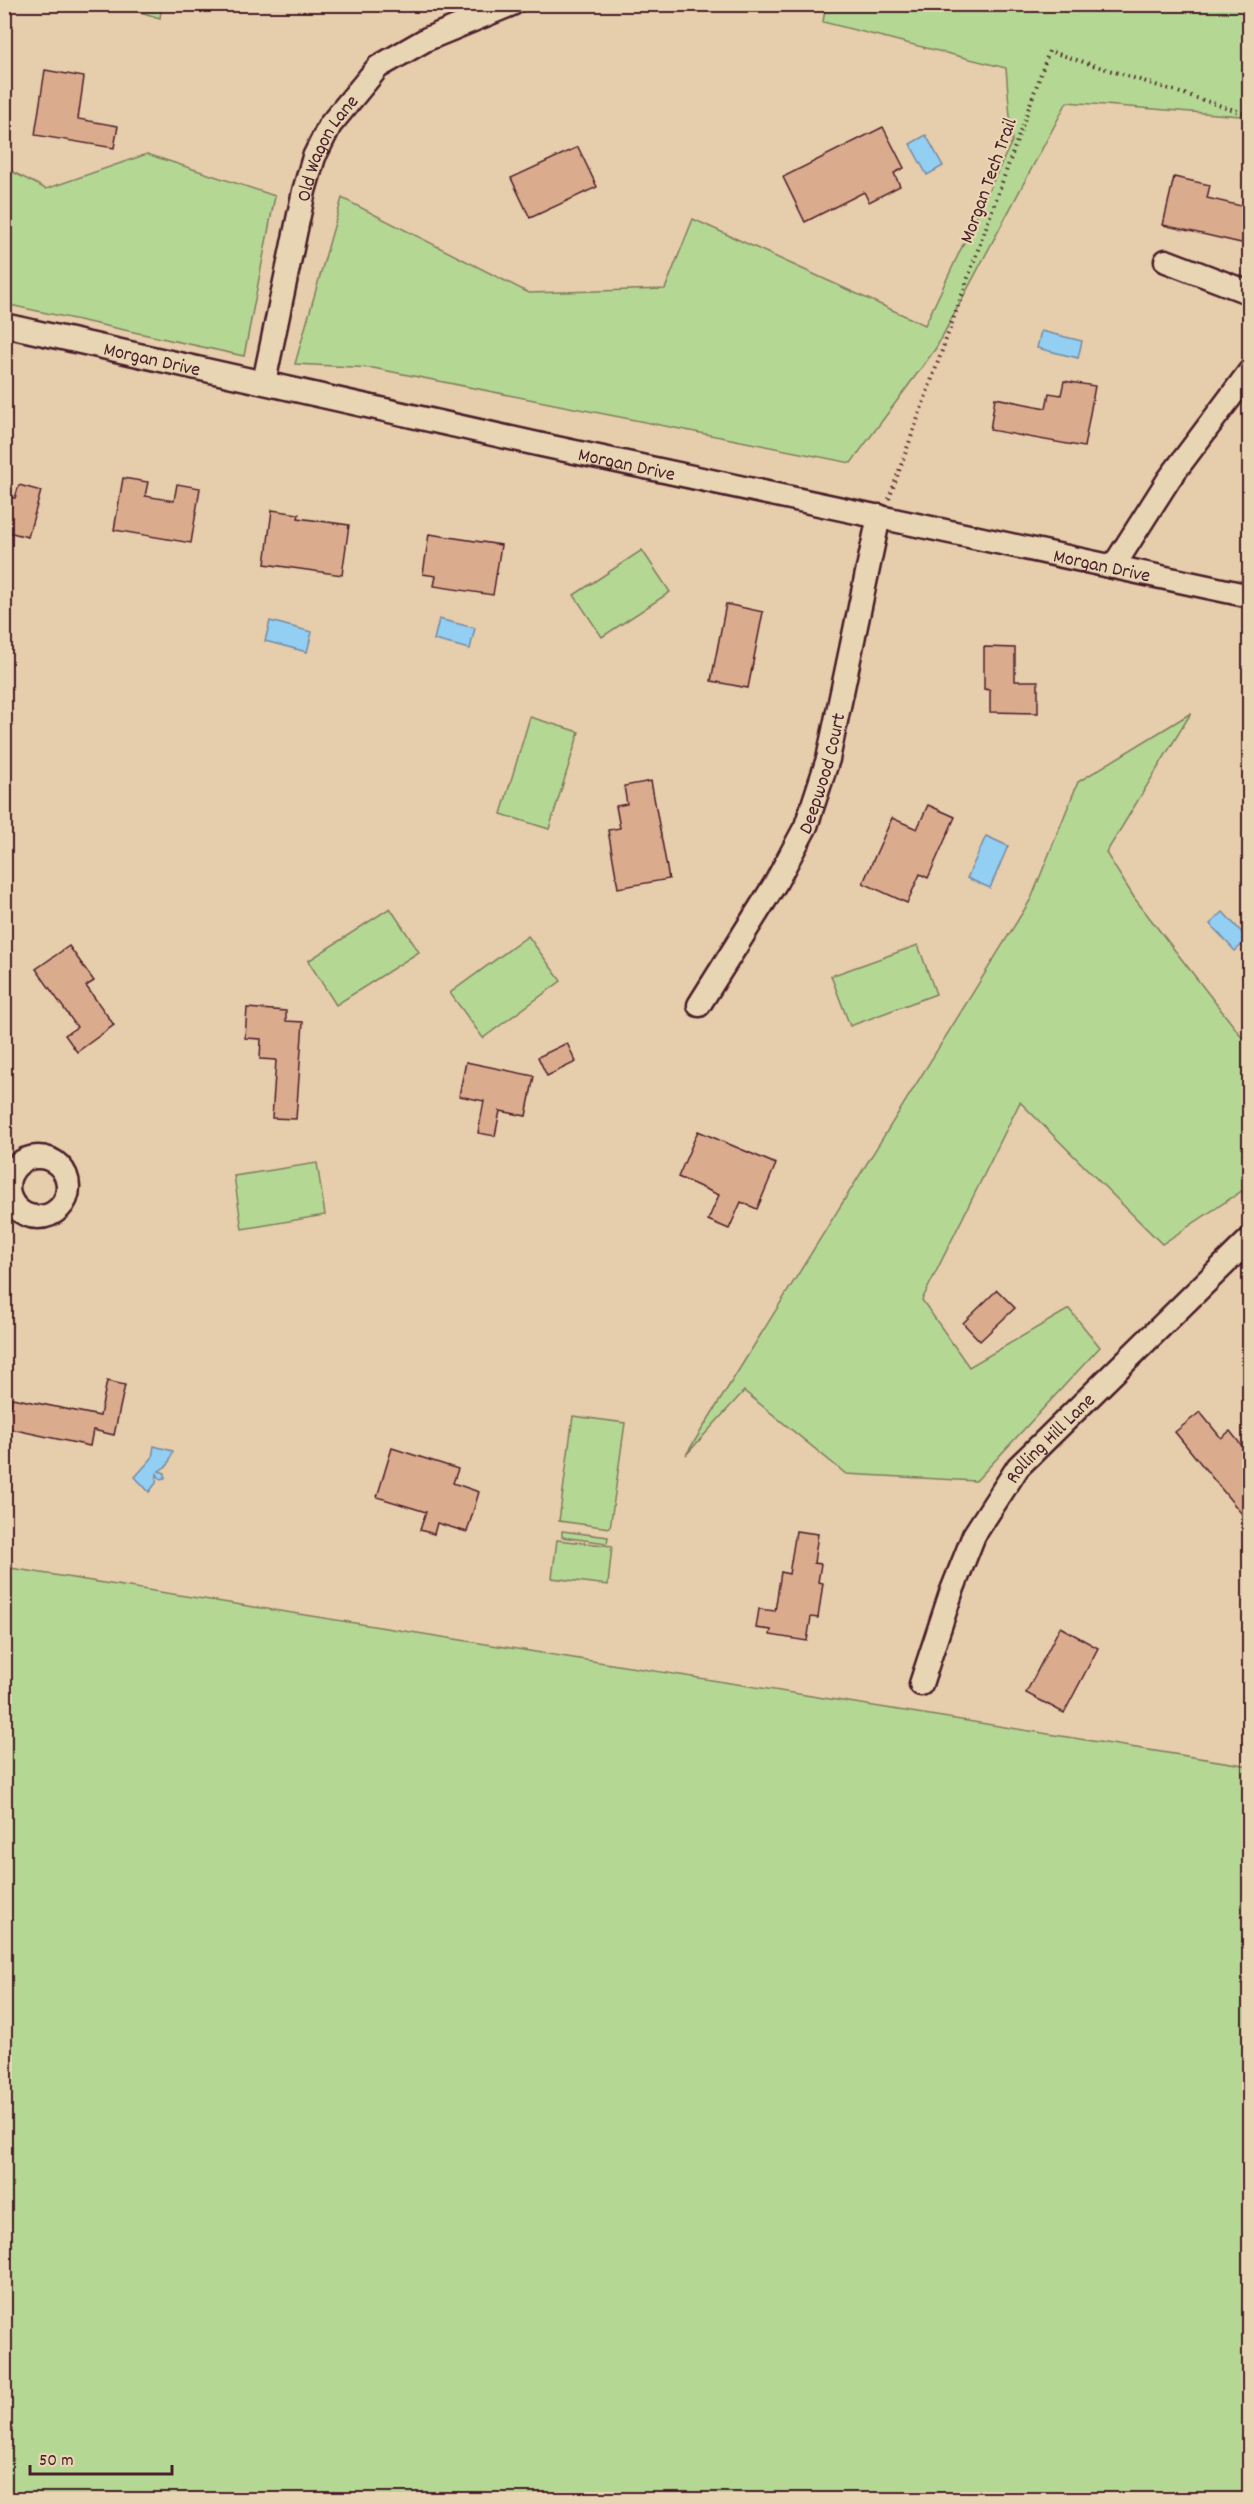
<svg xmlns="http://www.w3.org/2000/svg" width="1254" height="2504" font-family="Dekko,sans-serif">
<rect width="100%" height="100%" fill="#e6cdac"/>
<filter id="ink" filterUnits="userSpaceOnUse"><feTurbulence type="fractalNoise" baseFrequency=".0167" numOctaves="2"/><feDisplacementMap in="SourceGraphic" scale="12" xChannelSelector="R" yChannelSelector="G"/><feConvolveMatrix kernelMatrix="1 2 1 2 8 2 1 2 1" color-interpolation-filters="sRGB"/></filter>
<g filter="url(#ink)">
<g fill="#b4d893" stroke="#7f7c5f" stroke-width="1.5">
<path d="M826,4L1249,5V123L1241,116L1067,102L936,348L851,463L373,368L295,364L342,198L529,293L665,289L693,219L925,325L1012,141L1006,68L823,22Z"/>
<path d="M117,5H162L160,18Z"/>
<path d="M147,154L275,196L244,356L5,304V168L46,189Z"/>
<path d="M642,550L670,592L602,637L574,595Z"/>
<path d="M1191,713L1106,853L1135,899L1249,1046V1186L1162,1244L1020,1102L922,1300L969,1367L1069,1309L1100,1347L976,1481L846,1474L744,1391L686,1455L1031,899L1078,782Z"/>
<path d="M530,717L579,732L549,829L501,814Z"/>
<path d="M390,908L419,952L336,1005L308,961Z"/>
<path d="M528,936L561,981L483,1038L450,993Z"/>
<path d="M918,945L936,994L850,1026L831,976Z"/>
<path d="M317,1163L325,1215L242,1229L234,1176Z"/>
<path d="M573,1416L625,1423L610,1528L559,1521Z"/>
<path d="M562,1531L608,1537L607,1543L562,1537Z"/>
<path d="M557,1540L612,1546L608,1585L552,1578Z"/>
<path d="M4,1567L1249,1766V2499H5Z"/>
</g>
<g fill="#92cff2" stroke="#7589a2" stroke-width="1.5">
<path d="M926,135L943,166L927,175L910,144Z"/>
<path d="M1041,331L1082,341L1078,358L1037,348Z"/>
<path d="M439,619L475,628L470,649L434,640Z"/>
<path d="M270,621L312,632L307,652L265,641Z"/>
<path d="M986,836L1008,846L990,888L967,878Z"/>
<path d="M1223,912L1248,939L1235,951L1210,924Z"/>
<path d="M154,1446L173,1451L168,1465L159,1471L165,1473V1478L160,1479L157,1474L156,1483L149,1492L135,1477L152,1458Z"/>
</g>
<g fill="#dbab8e" stroke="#4a1f2b" stroke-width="1.5">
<path d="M45,70L84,77L78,119L118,126L114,148L35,135Z"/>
<path d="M883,127L904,168L894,173L900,186L869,202L864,192L805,222L783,177Z"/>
<path d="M578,147L597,187L530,218L511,178Z"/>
<path d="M1174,177L1210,185L1207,198L1250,208V245L1163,225Z"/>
<path d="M1064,381L1095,386L1084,447L990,430L995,398L1046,408L1049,393L1061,395Z"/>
<path d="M123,478L148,482L145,496L174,501L177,484L200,488L191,543L114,530Z"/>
<path d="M19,485L41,491L28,537L4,531V495L15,498Z"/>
<path d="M272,510L299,514L298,518L349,525L342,575L265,564Z"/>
<path d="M429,534L501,545L493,595L434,586L436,576L423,574Z"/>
<path d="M726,604L763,612L748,688L711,681Z"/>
<path d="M984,647L1015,648V681H1038V713L990,712V690L984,689Z"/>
<path d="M651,781L669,879L618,888L608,830L620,828L616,806L627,804L624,786Z"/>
<path d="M928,805L955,817L928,878L920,874L907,903L863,883L892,818L917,829Z"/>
<path d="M69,946L94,981L86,986L114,1025L77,1052L65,1035L77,1027L36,969Z"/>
<path d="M247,1008L286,1011V1021L303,1022L296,1119L272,1118L276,1060L260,1059L261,1039L245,1038Z"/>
<path d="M567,1043L576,1062L547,1076L538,1057Z"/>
<path d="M466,1062L534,1076L526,1116L500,1111L495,1136L478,1133L484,1101L459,1096Z"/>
<path d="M698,1131L776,1164L757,1209L741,1202L729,1229L708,1220L719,1195L678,1177Z"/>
<path d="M997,1290L1015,1308L980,1341L963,1323Z"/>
<path d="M107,1381L125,1385L114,1435L93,1430L90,1446L6,1428L12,1398L100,1416Z"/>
<path d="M1200,1412L1221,1438L1230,1431L1250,1456V1524L1175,1432Z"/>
<path d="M392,1448L458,1469L453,1483L479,1492L467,1532L437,1523L434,1534L420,1530L426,1512L377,1497Z"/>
<path d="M796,1531L818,1534L814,1563L821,1564L818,1582L823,1583L818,1618L811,1617L807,1641L770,1635L771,1630L756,1628L759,1609L775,1611L781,1572L789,1574Z"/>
<path d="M1060,1627L1098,1648L1064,1713L1026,1693Z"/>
</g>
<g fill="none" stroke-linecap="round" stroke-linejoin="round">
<g stroke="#4a1f2b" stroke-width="27">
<g id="minor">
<path d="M1166,261L1250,293"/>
<path id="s1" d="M4,325L542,445L1250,596"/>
<path id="s2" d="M264,382L304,191L314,157L330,125L378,67L427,39L512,4"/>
<path d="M1113,567L1169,479L1250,371"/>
<path id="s3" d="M699,1005L775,884L806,826L828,759L879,516"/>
<circle cx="38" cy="1187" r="30"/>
<path id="s4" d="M921,1684L951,1593L974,1535L1018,1467L1250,1239"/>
</g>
</g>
<path stroke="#4a1f2b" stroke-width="4" stroke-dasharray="1.5 4.5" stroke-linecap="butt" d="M889,499L1049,51L1250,115"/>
<use href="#minor" stroke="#e8d5b3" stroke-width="22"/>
</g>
</g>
<g text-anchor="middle" stroke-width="4.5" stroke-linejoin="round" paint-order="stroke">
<g font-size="20" fill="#4a1f2b" stroke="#e8d5b3">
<text dy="7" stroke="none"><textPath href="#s2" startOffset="244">Old Wagon Lane</textPath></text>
<text transform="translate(987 180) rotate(-70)" y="7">Morgan Tech Trail</text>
<text dy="7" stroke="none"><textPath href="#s1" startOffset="152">Morgan Drive</textPath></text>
<text dy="7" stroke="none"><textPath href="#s1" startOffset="638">Morgan Drive</textPath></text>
<text dy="7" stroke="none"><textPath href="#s1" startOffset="1124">Morgan Drive</textPath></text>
<text dy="7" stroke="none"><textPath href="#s3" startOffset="264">Deepwood Court</textPath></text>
<text dy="7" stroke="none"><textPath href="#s4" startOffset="282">Rolling Hill Lane</textPath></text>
</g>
</g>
<rect width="1254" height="2504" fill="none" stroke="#e8d5b3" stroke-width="24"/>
<rect x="12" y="12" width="1230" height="2480" fill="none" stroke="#4a1f2b" stroke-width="2" filter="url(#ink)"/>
<path d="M30 2465v9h142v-9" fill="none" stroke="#4a1f2b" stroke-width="3"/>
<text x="39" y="2465" font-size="18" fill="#4a1f2b" stroke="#e8d5b3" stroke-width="4.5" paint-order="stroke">50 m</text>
</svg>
